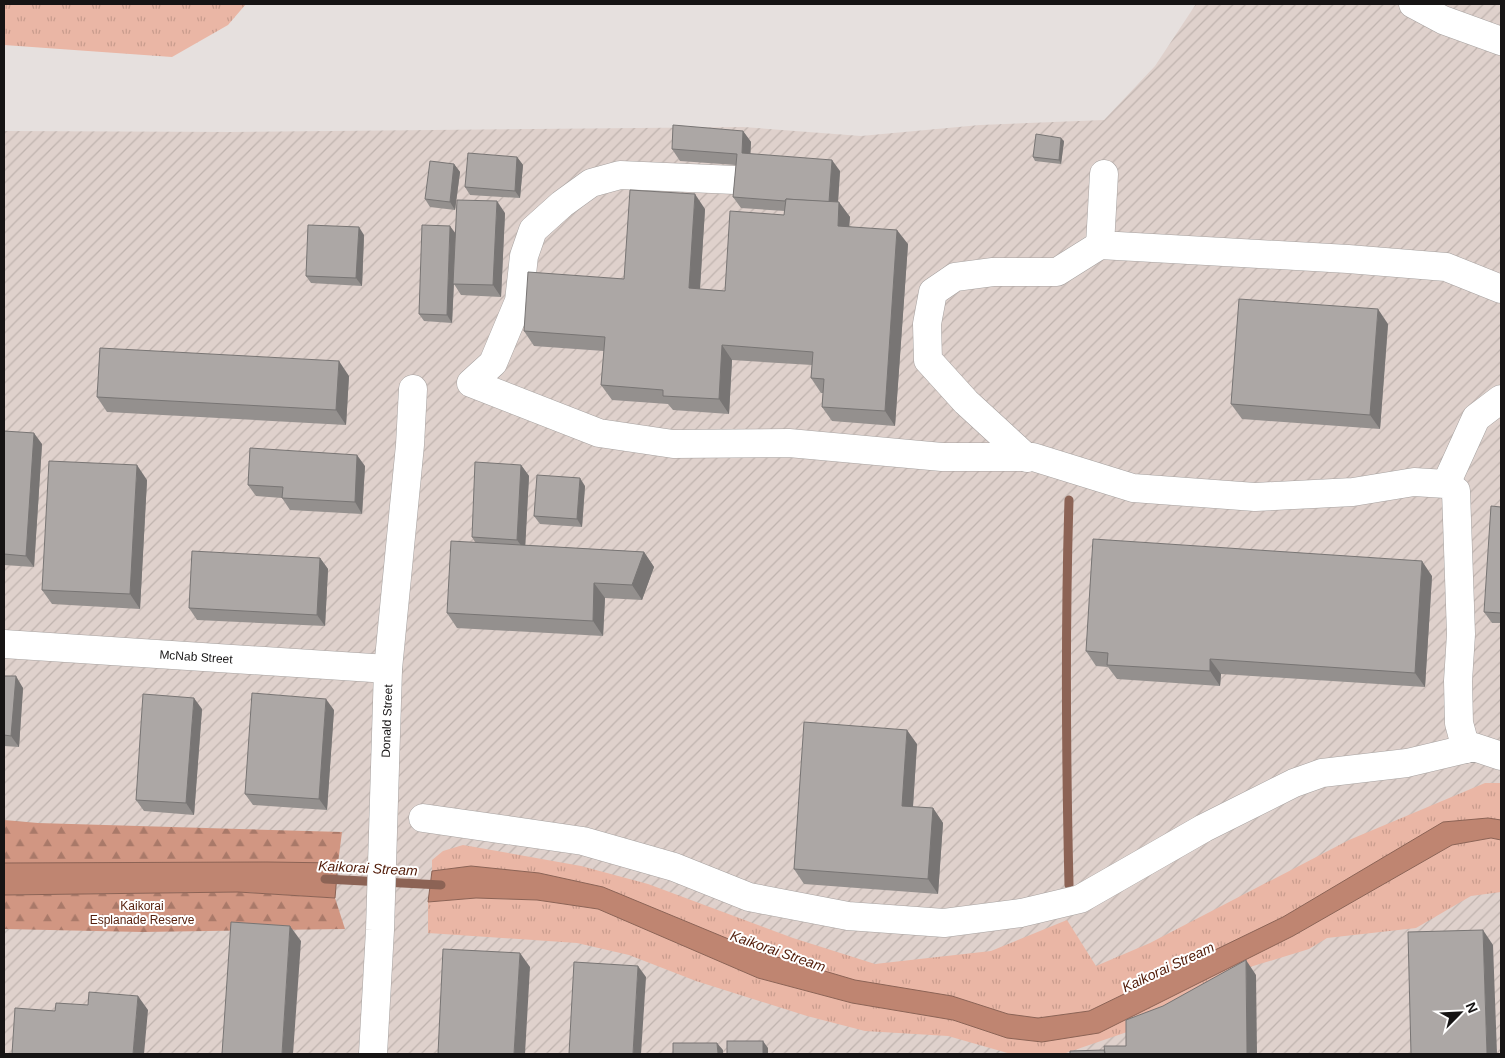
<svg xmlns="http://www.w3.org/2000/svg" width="1505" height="1058" font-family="Helvetica,sans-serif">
<defs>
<pattern id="industrial-furrows" width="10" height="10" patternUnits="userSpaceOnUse" patternTransform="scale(1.25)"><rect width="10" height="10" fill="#dfd1cc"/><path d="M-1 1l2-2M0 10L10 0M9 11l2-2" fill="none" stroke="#bfb3ae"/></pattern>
<pattern id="grass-tufts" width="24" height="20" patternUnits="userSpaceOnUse" patternTransform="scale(1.25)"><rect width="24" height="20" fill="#eab6a5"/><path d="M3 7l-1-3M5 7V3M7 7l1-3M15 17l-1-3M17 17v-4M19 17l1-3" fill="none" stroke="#c89c8d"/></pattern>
<pattern id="forest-firs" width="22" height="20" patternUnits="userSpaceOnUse" patternTransform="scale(1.25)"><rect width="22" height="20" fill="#d19682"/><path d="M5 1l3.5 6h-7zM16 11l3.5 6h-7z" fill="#a97969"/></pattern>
</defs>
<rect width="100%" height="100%" fill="#e6e0de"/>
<path fill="url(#industrial-furrows)" d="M1196,4H1501V1054H4V131L231,132L743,127L861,136L980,125L1104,120L1155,66Z"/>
<g fill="url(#grass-tufts)">
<path d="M4,4H246L228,25L172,57L4,45Z"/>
<path d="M1485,783H1501V820L1488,818L1443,823L1283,917L1089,1011L1038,1018L1008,1014L952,996L854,982L760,952L603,887L539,873L471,866L432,871V860L443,851L463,845L581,866L648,884L793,938L875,964L991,951L1067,920L1096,966L1150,943L1349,840Z"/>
<path d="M1491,838L1501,840V892L1471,896L1416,928L1327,938L1309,949L1250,967L1127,1032L1063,1054H1011L948,1036L865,1031L807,1016L696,981L629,955L577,943L428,933V902L476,898L537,900L598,909L758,978L852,1003L953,1020L1007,1038L1042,1042L1293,936L1452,845Z"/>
</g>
<g fill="url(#forest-firs)">
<path d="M4,820L38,823L342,832L338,863H4Z"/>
<path d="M238,892L335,898L345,929L142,932L4,929V895Z"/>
</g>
<g fill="#bf8571" stroke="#8c6355">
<path d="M1488,818L1501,820V840L1491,838L1452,845L1293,936L1099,1033L1042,1042L1007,1038L953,1020L852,1003L758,978L598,909L537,900L476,898L428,902L432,871L471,866L539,873L603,887L760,952L855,980L952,996L1008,1014L1038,1018L1089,1011L1283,917L1443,822Z"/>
<path d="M267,862L338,863L335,898L238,892L4,895V863Z"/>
</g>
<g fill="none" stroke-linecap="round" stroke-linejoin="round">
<g stroke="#8c6355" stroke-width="9">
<path d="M325,879L441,885"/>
<path d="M1069,885C1066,757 1065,628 1069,500"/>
</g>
<g stroke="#a7a2a0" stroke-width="29">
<g id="minor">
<path d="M1413,4L1443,20L1501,41"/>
<path d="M1104,174L1100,245L1348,259L1446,267L1501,289"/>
<path d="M735,180L620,175L591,183L562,204L533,230L524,256L519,301L493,363L471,383L599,433L673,444L789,443L942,457H1033L1133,488L1255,497L1353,492L1414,482L1446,484L1456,491L1461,634L1458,681L1459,723L1466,749"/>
<path d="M1027,458L966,402L928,360L927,324L933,292L955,277L993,272H1057L1100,245"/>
<path d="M1446,484L1476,418L1501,399"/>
<path d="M4,644L388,669"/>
<path d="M423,818L583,841L674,867L749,897L848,916L944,923L1021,913L1080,899L1204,828L1294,783L1322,773L1407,763L1474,747L1501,756"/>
<path d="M373,1054L380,930L388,669L410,445L413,389"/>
</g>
</g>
<use href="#minor" stroke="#fff" stroke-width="28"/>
</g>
<g fill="#94908e">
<path d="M743,131L751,142L750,154L840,171L838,202L850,217L849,226L908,244L895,426L832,421L822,407L823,393H821L811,378L812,365L732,360L729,414L673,410L668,404L612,400L601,385L604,351L534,346L524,331L624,279L705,209L700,289L725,291L784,215L785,211L741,208L733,197L736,165L680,161L672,149Z"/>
<path d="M1064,141L1061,164L1035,161L1033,157Z"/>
<path d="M517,157L523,165L520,198L470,195L465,187Z"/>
<path d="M454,164L460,172L455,210L430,207L425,199Z"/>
<path d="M505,213L501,297L461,295L454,284L452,323L424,321L419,314Z"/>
<path d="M364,235L362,286L311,283L306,276Z"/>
<path d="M1388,324L1380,429L1242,419L1231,404Z"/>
<path d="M349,376L346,425L107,412L97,397Z"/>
<path d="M4,431L42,444L34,567L4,565Z"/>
<path d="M521,465L529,476L525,545L644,552L654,567L642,600L605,598L603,636L457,628L447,613L475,542L472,537Z"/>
<path d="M365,466L362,514L290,510L282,498L256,496L248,485Z"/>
<path d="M147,480L140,609L52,604L42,590Z"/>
<path d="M585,486L582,527L540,524L534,516Z"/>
<path d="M1501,507V623H1492L1484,612Z"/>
<path d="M320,558L328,569L325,626L197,620L189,608Z"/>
<path d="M1432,576L1425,687L1221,674L1220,686L1117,679L1108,667L1096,666L1086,651Z"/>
<path d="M4,676L23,688L19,747L4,746Z"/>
<path d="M202,709L194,815L144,811L136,800Z"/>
<path d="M334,710L327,810L253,805L245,794Z"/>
<path d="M917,744L913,807L933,808L943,823L938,894L804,884L794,869Z"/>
</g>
<g fill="#787574">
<path d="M743,131L751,142L750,164L742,153Z"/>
<path d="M1061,138L1064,141L1061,164L1059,160Z"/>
<path d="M517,157L523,165L520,198L515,191Z"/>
<path d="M832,160L840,171L837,215L829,204Z"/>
<path d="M454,164L460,172L455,210L450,202Z"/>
<path d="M695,194L705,209L699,303L689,288Z"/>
<path d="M497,201L505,213L501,297L493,285Z"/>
<path d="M839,202L850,217L848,240L838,226Z"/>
<path d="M450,226L456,234L452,323L447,315Z"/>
<path d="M359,227L364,235L362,286L356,278Z"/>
<path d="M897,230L908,244L895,426L885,411Z"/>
<path d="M1378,309L1388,324L1380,429L1370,415Z"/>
<path d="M722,345L732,360L729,414L719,399Z"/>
<path d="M339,361L349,376L346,425L336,410Z"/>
<path d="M34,433L42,444L34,567L26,556Z"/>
<path d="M357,455L365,466L362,514L355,502Z"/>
<path d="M137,465L147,480L140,609L130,594Z"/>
<path d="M521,465L529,476L525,551L517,540Z"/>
<path d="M580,478L585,486L582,527L577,519Z"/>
<path d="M644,552L654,567L642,600L632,585Z"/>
<path d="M320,558L328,569L325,626L317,615Z"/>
<path d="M1422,561L1432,576L1425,687L1415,673Z"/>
<path d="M594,583L605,598L603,636L593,621Z"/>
<path d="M1210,659L1221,674L1220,686L1210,671Z"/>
<path d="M16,676L23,688L19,747L11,736Z"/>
<path d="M194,698L202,709L194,815L186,803Z"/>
<path d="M326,699L334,710L327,810L319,799Z"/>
<path d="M907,730L917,744L912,820L902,806Z"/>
<path d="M933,808L943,823L938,894L928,879Z"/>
<path d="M290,926L301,941L293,1054H282Z"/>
<path d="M1483,930L1493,945L1497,1054H1487Z"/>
<path d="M520,953L530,967L525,1054H514Z"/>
<path d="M1246,960L1256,975L1257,1054H1247Z"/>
<path d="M638,966L646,977L641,1054H633Z"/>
<path d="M138,996L148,1010L144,1054H133Z"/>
<path d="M763,1041L768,1048V1054H763Z"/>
<path d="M717,1043L723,1050V1054H718Z"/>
</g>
<g fill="#aca7a5" stroke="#787574">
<path d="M673,125L743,131L742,153L832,160L829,202L786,199L785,201L733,197L737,154L672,149Z"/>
<path d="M1036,134L1061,138L1059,160L1033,157Z"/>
<path d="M468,153L517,157L515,191L465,187Z"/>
<path d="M430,161L454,164L450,202L425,199Z"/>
<path d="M630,190L695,194L689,288L725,291L730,211L784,215L786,199L839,202L838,226L897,230L885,411L822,407L824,379L811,378L813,352L722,345L719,399L663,396V390L601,385L605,337L524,331L528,272L624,279Z"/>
<path d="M457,200L497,201L493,285L453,284Z"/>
<path d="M308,225L359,227L356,278L306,276Z"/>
<path d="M422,225L450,226L447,315L419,314Z"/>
<path d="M1239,299L1378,309L1370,415L1231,404Z"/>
<path d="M100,348L339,361L336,410L97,397Z"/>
<path d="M4,431L34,433L26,556L4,554Z"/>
<path d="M250,448L357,455L355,502L282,498L283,487L248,485Z"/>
<path d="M49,461L137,465L130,594L42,590Z"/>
<path d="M475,462L521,465L517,540L472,537Z"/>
<path d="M537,475L580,478L577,519L534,516Z"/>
<path d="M1491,506L1501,507V613L1484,612Z"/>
<path d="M1093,539L1422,561L1415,673L1210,659V671L1107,665L1108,653L1086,651Z"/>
<path d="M451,541L644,552L632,585L594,583L593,621L447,613Z"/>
<path d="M192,551L320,558L317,615L189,608Z"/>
<path d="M4,676H16L11,736L4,735Z"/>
<path d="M252,693L326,699L319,799L245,794Z"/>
<path d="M143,694L194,698L186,803L136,800Z"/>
<path d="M804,722L907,730L902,806L933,808L928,879L794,869Z"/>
<path d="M231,922L290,926L282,1054H222Z"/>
<path d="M1483,930L1487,1054H1411L1408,932Z"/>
<path d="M443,949L520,953L514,1054H438Z"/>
<path d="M1246,960L1247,1054H1105L1104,1046H1126V1020L1163,1006Z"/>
<path d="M574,962L638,966L633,1054H569Z"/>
<path d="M89,992L138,996L133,1054H12L15,1008L55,1011L56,1003L88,1005Z"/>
<rect x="727" y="1041" width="36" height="13"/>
<path d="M673,1043H717L718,1054H673Z"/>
<path d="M1104,1050L1105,1054H1070V1051Z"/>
</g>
<g text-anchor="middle" stroke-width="4" stroke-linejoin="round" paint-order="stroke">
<g font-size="12" fill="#161414" stroke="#fff">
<text transform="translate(196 657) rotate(4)" y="4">McNab Street</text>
<text transform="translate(387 721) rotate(-88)" y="4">Donald Street</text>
</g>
<g font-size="12" fill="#551f0c" stroke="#fff">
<text x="142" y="910">Kaikorai<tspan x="142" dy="14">Esplanade Reserve</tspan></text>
</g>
<g font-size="14" font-style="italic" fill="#521c09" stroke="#fff">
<text transform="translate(368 868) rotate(3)" y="5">Kaikorai Stream</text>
<text transform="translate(778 951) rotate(19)" y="5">Kaikorai Stream</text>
<text transform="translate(1168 967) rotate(-25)" y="5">Kaikorai Stream</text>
</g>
</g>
<rect width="1505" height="1058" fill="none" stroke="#161414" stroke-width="10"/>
<g transform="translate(1460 1013) rotate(66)" stroke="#ffffff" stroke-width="4" paint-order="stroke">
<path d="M0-4L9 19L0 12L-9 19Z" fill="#161414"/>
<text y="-8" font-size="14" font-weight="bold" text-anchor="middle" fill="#161414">N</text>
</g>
</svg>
